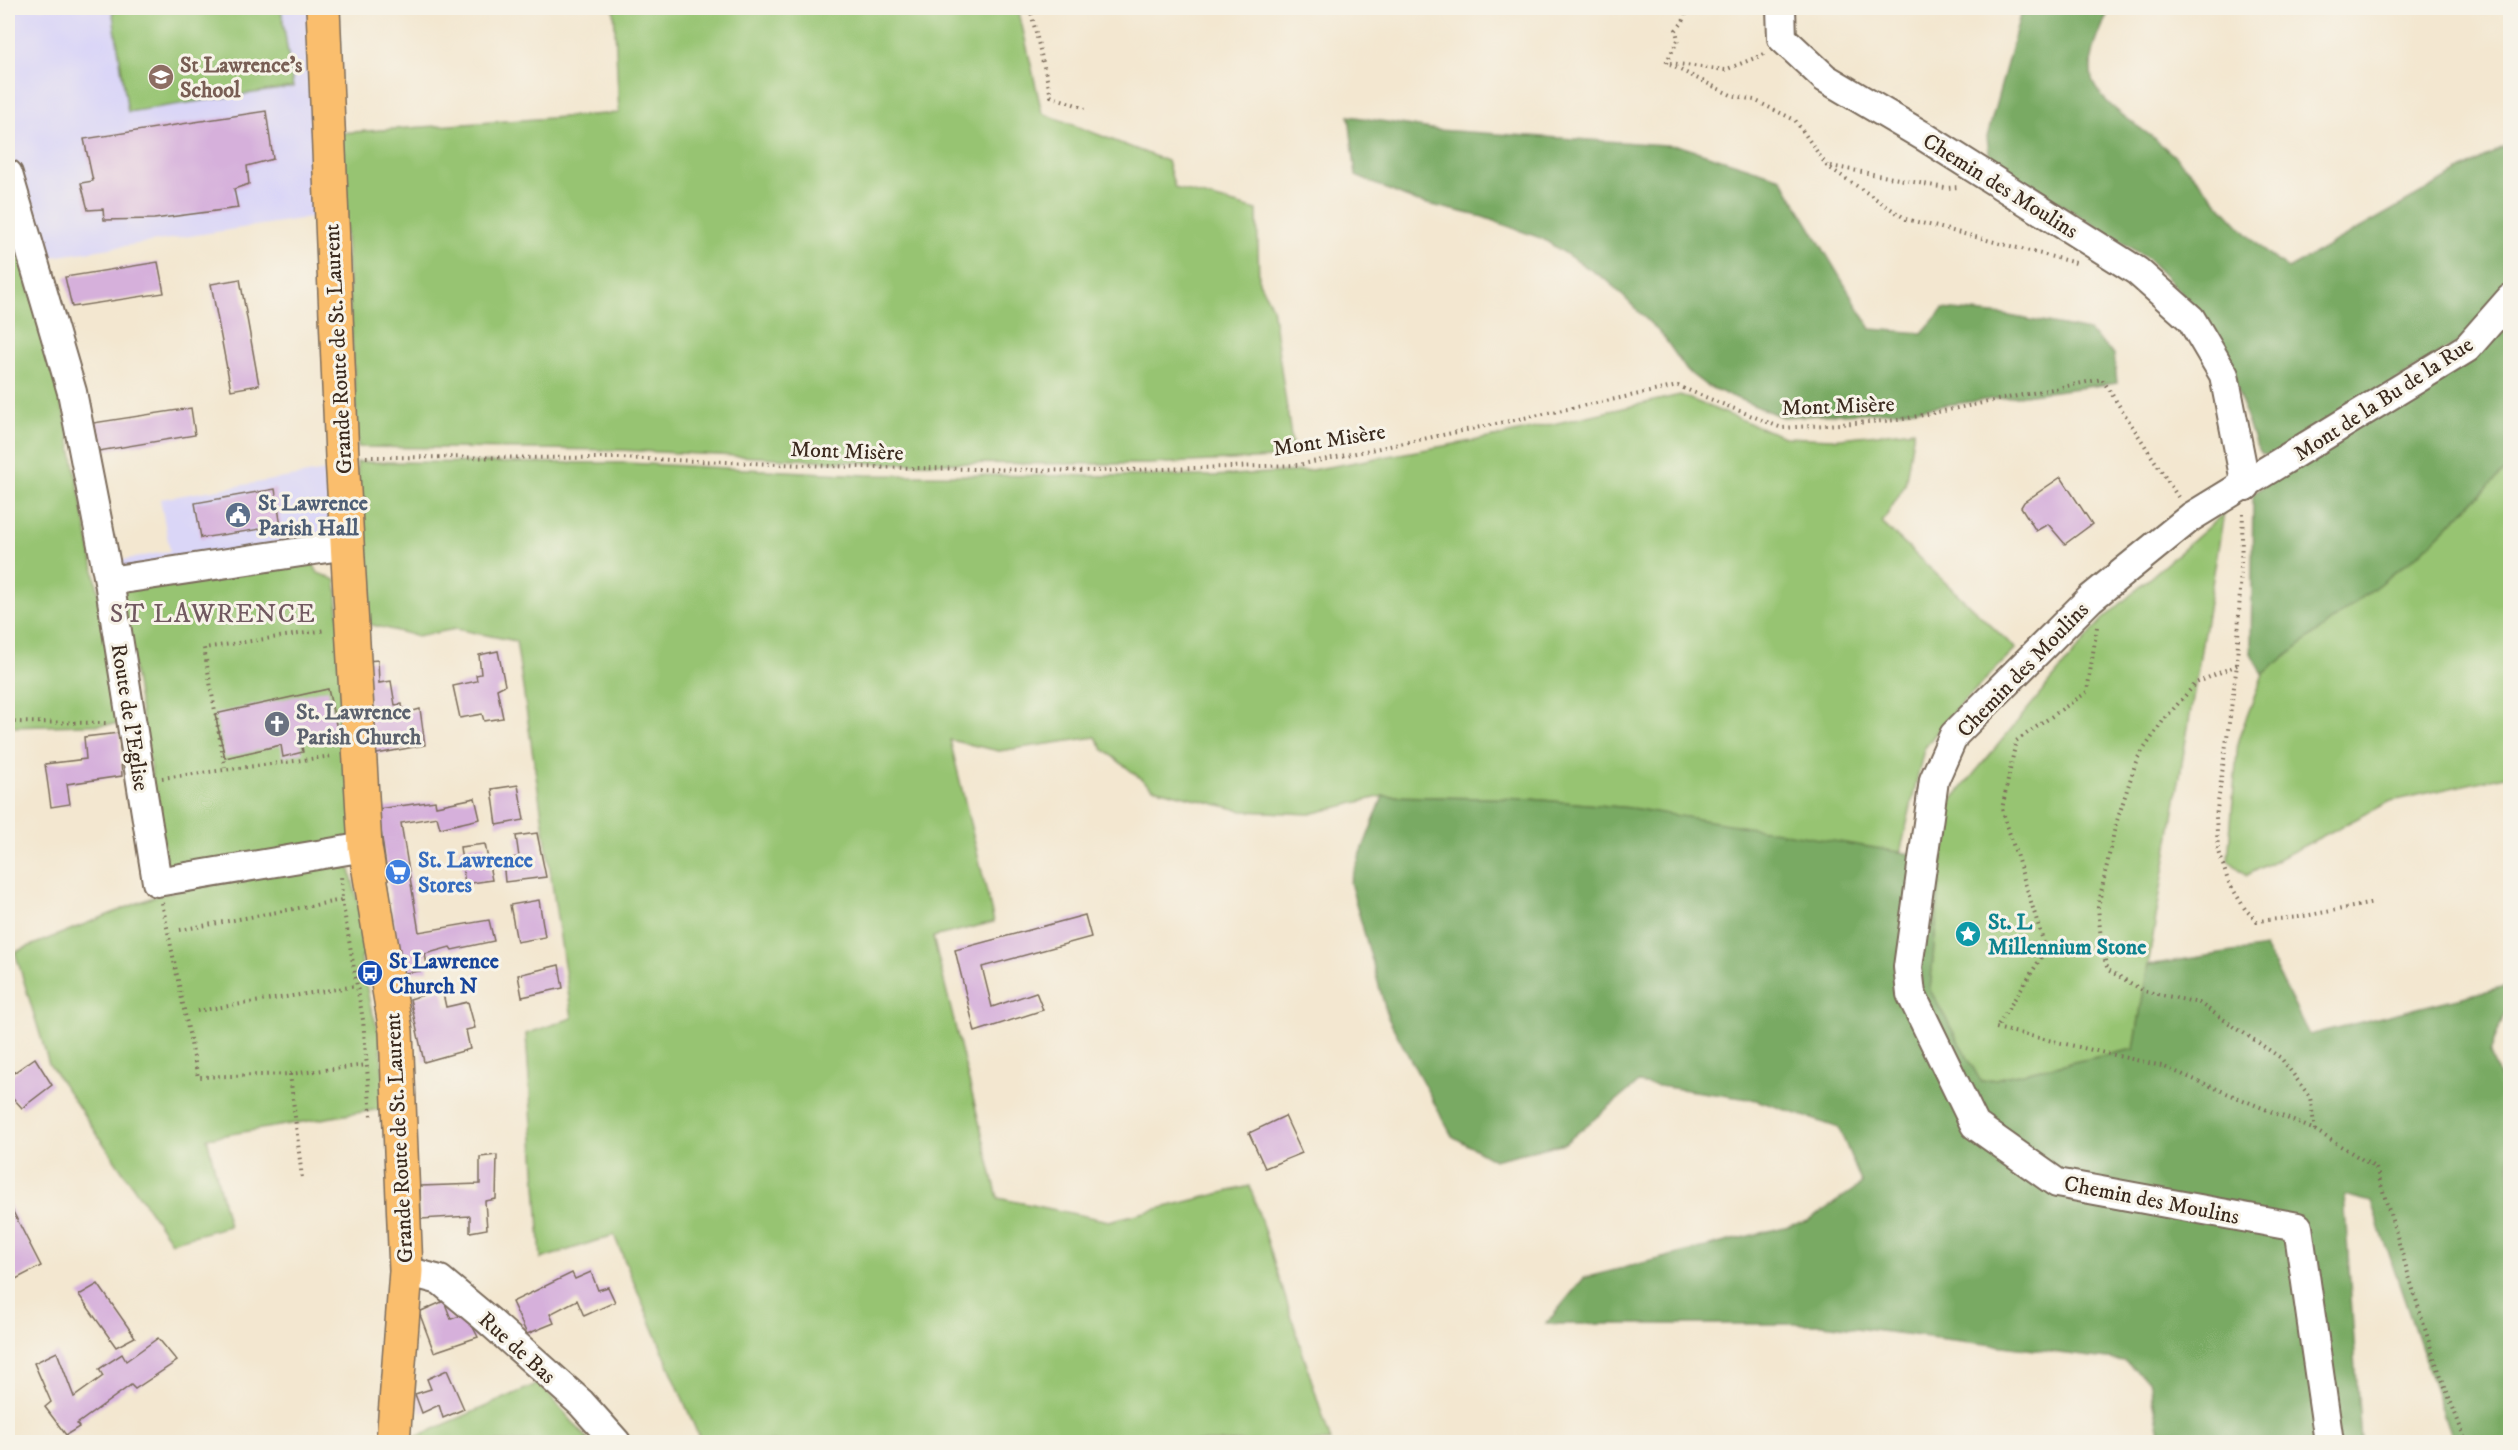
<svg xmlns="http://www.w3.org/2000/svg" width="2518" height="1450" font-family="'IM FELL DW Pica',serif">
<rect width="100%" height="100%" fill="#f7f3e8"/>
<filter id="ink" filterUnits="userSpaceOnUse"><feTurbulence type="fractalNoise" baseFrequency=".0167" numOctaves="2"/><feDisplacementMap in="SourceGraphic" scale="12" xChannelSelector="R" yChannelSelector="G"/><feConvolveMatrix kernelMatrix="1 2 1 2 8 2 1 2 1" color-interpolation-filters="sRGB"/></filter>
<filter id="wash" filterUnits="userSpaceOnUse"><feTurbulence type="fractalNoise" baseFrequency=".008" numOctaves="4" result="noise"/><feDisplacementMap in="SourceGraphic" scale="24" xChannelSelector="R" yChannelSelector="G"/><feGaussianBlur stdDeviation="1.35" result="paint"/><feColorMatrix in="noise" values="0 0 0 0 0 0 0 0 0 0 0 0 0 0 0 0 0 1.4 0 .05"/><feComposite in="paint" operator="in"/></filter>
<g filter="url(#wash)">
<rect width="100%" height="100%" fill="#f3e7d0"/>
<g fill="#dad6f7">
<path d="M8,8H312L320,216L39,259L8,147Z"/>
<path d="M332,470L336,527L326,541L115,574L112,562L170,551L160,499Z"/>
</g>
<g fill="#97c472" stroke="#697748" stroke-width="1.5">
<path d="M112,8H281L293,87L128,112Z"/>
<path d="M614,8H1018L1042,113L1167,161L1175,188L1257,210L1259,282L1272,307L1294,457L1148,464L873,463L620,450L358,447L340,133L619,113Z"/>
<path d="M8,213L66,420L123,724L8,727Z"/>
<path d="M1680,395L1784,437L1832,439L1914,430L1905,485L1882,523L2016,649L1947,718L1924,749L1900,854L1631,808L1530,799L1383,796L1310,814L1243,811L1153,788L1103,749L1096,737L999,751L950,740L994,922L933,937L998,1198L1109,1221L1250,1186L1331,1442H701L614,1235L541,1259L526,1034L572,1018L516,641L456,629L417,636L364,623L357,462L626,463L866,475L1212,476L1306,471L1505,435Z"/>
<path d="M2510,466V775L2391,801L2247,875L2228,860L2238,740L2263,674L2421,552Z"/>
<path d="M2224,513L2134,1049L1981,1082L1930,990L1947,806L2102,620Z"/>
<path d="M310,558L318,573L336,580L355,839L185,871L167,866L120,589Z"/>
<path d="M332,862L350,869L369,950L361,958L370,1005L380,1035L386,1108L207,1138L229,1226L171,1242L49,1064L15,952L158,895Z"/>
<path d="M539,1383L590,1442H409V1440Z"/>
</g>
<g fill="#79aa64" stroke="#5a6a41" stroke-width="1.5">
<path d="M2022,8H2110C2102,28 2085,59 2093,82C2100,103 2139,126 2157,141C2205,179 2237,234 2288,269L2510,143V286L2463,339L2275,457L2261,454L2254,441L2230,366L2198,310L2147,258L1990,160L1987,137Z"/>
<path d="M1349,116L1438,130L1680,146L1781,178L1871,329L1922,333L1943,309L2004,315L2089,331L2114,354L2117,383L1899,411L1782,417L1707,386L1687,371L1663,336L1608,281L1543,239L1483,217L1415,201L1356,176Z"/>
<path d="M2510,308V466L2421,552L2263,674L2251,653L2253,494Z"/>
<path d="M1383,796L1530,799L1631,808L1942,859L1930,990L1981,1082L2134,1049L2148,965L2265,947L2309,1035L2510,985V1003L2502,1020L2490,1053L2510,1110V1442H2453L2371,1202L2344,1195L2361,1442H2162L2149,1380L2124,1361L1823,1324H1546L1584,1278L1808,1221L1862,1184L1839,1128L1756,1100L1638,1083L1565,1143L1494,1160L1452,1136L1388,1018L1350,882Z"/>
</g>
<g id="blocks">
<g fill="#d6b0db">
<path d="M266,111L273,159L247,166L249,184L234,189L238,208L154,219L104,220L103,209L88,210L81,183L93,181L84,139Z"/>
<path d="M158,262L164,293L72,307L65,277Z"/>
<path d="M240,279L259,385L231,390L211,284Z"/>
<path d="M191,408L195,435L99,451L93,423Z"/>
<path d="M2061,477L2092,524L2065,544L2048,524L2036,531L2021,507L2024,502Z"/>
<path d="M275,489L281,526L201,538L195,503Z"/>
<path d="M498,651L505,685L497,689L503,718L484,721L482,714L460,718L453,686L477,681L476,675L481,674L479,655Z"/>
<path d="M378,660L379,683L391,681L395,705L402,704L403,714L420,709L425,745L371,755L366,661Z"/>
<path d="M328,689L338,733L301,741L303,752L283,757L281,745L225,758L215,714Z"/>
<path d="M119,733L122,776L67,784L70,804L51,807L45,764L86,759L84,737Z"/>
<path d="M518,785L524,820L497,825L492,789Z"/>
<path d="M475,798L480,819L440,828L437,817L401,823L419,932L489,920L494,941L452,950L450,947L425,954L428,970L404,973L395,931L378,809L435,801L436,806Z"/>
<path d="M537,833L546,877L505,882L503,859L519,857L516,836Z"/>
<path d="M485,844L492,880L465,884L460,847Z"/>
<path d="M539,900L545,937L517,942L510,905Z"/>
<path d="M1085,915L1091,937L982,967L992,1007L1036,992L1043,1010L975,1032L955,950Z"/>
<path d="M559,965L563,988L522,997L518,975Z"/>
<path d="M442,989L446,1007L468,1002L475,1028L466,1030L470,1049L424,1062L410,999Z"/>
<path d="M35,1058L52,1085L22,1108L14,1099L8,1104V1077Z"/>
<path d="M1285,1116L1302,1153L1265,1168L1249,1133Z"/>
<path d="M497,1155L496,1199L485,1201L487,1229L470,1232V1216L421,1219L420,1186L480,1184V1157Z"/>
<path d="M8,1202L41,1266L14,1280L8,1267Z"/>
<path d="M591,1272L598,1290L608,1287L615,1302L584,1316L577,1300L550,1314L554,1323L527,1334L512,1302L572,1273L575,1279Z"/>
<path d="M98,1284L135,1337L116,1347L79,1295Z"/>
<path d="M444,1301L451,1319L466,1314L478,1337L434,1352L419,1312Z"/>
<path d="M158,1338L177,1361L135,1389L131,1385L77,1424L79,1427L66,1435L45,1407L51,1402L34,1363L57,1352L74,1397L103,1376L99,1369L122,1354L126,1361Z"/>
<path d="M447,1370L464,1409L443,1418L439,1405L422,1413L415,1394L431,1389L427,1379Z"/>
</g>
</g>
</g>
<g filter="url(#ink)">
<use href="#blocks" fill-opacity="0" stroke="#7b6c5c" stroke-width="1.5"/>
<g fill="none" stroke-linecap="round" stroke-linejoin="round">
<g stroke="#7b6c5c" stroke-width="32">
<g id="minor">
<path d="M1781,8L1782,38L1825,78L1925,137L2137,271L2191,319L2224,375L2246,486"/>
<path d="M8,174L72,392L109,581L157,882L365,847"/>
<path d="M109,581L347,545"/>
<path d="M406,1271L440,1280L488,1320L581,1403L616,1442"/>
<path d="M2329,1442L2298,1227L2057,1183L1975,1125L1911,994L1908,967L1934,780L1954,735L2090,599L2191,517L2467,348L2510,299"/>
</g>
</g>
<g stroke="#7b6c5c" stroke-width="36">
<path id="major" d="M323,8L342,457L365,847L396,1031L406,1271L393,1442"/>
</g>
<g stroke="#7b6c5c" stroke-width="4" stroke-dasharray="1.5 4.5" stroke-linecap="butt">
<path d="M1030,8L1051,96L1085,108"/>
<path d="M1688,8L1683,22L1676,30L1678,40L1666,63L1731,95L1754,100L1795,120L1827,166L1906,219L2076,263"/>
<path d="M1670,63L1725,70L1767,53"/>
<path d="M1831,166L1945,188L1960,187"/>
<path d="M366,457L619,458L857,467L1094,471L1298,465L1678,386L1782,428L1898,420L2102,379L2178,497"/>
<path d="M2243,513L2237,665L2216,817L2218,848L2228,881L2245,909L2257,921L2299,917L2374,903"/>
<path d="M2097,627L2087,692L2016,741L2002,809L2046,950L1996,1028L2162,1066L2315,1130L2376,1168L2433,1355L2466,1442"/>
<path d="M2237,665L2196,683L2163,721L2137,759L2115,827L2098,907L2102,951L2108,970L2144,991L2199,1003L2281,1058L2310,1097L2315,1130"/>
<path d="M8,722L108,723"/>
<path d="M225,768L204,648L326,630"/>
<path d="M162,778L333,756"/>
<path d="M342,900L363,1020L371,1116"/>
<path d="M162,903L198,1077L290,1074L302,1178"/>
<path d="M180,930L342,900L341,873"/>
<path d="M197,1011L356,986"/>
<path d="M290,1074L367,1065"/>
</g>
<use href="#minor" stroke="#fff" stroke-width="28"/>
<use href="#major" stroke="#fabe6d" stroke-width="33"/>
</g>
</g>
<defs>
<g id="school-disc" transform="scale(1.35)"><circle r="9.5" fill="#8d6e63" stroke="#f7f3e8"/><path d="M0-5L7-2L0 1L-7-2ZM-4 1L0 2.5L4 1V4Q0 6-4 4Z" fill="#fff"/></g>
<g id="civic-disc" transform="scale(1.35)"><circle r="9.5" fill="#5c6f8a" stroke="#f7f3e8"/><path d="M-.6-6.5H3V-4.5H.6V-3L4-1V1h2V6H-6V1h2V-1L-.6-3ZM-1.2 2.5V6h2.4V2.5Z" fill="#fff"/></g>
<g id="church-disc" transform="scale(1.35)"><circle r="9.5" fill="#6b7280" stroke="#f7f3e8"/><path d="M-1.2-6h2.4v3.5h3.3v2.4h-3.3V6h-2.4V-.1h-3.3v-2.4h3.3Z" fill="#fff"/></g>
<g id="supermarket-disc" transform="scale(1.35)"><circle r="9.5" fill="#3f7fe0" stroke="#f7f3e8"/><path d="M-6-5.5h2.5l.6 2H6L4.5 2H-2.5L-4.4-4H-6ZM-1.5 3.2a1.3 1.3 0 1 0 .1 0ZM3 3.2a1.3 1.3 0 1 0 .1 0Z" fill="#fff"/></g>
<g id="sight-disc" transform="scale(1.35)"><circle r="9.5" fill="#0f9aa8" stroke="#f7f3e8"/><path d="M0-6L1.8-2.2L6-1.7L2.9 1.2L3.7 5.4L0 3.3L-3.7 5.4L-2.9 1.2L-6-1.7L-1.8-2.2Z" fill="#fff"/></g>
<g id="bus-disc" transform="scale(1.35)"><circle r="9.5" fill="#1a4fb4" stroke="#f7f3e8"/><path d="M-5-6H5V4H4V6H2V4H-2V6H-4V4H-5ZM-3.5-4V0h7V-4ZM-3.5 1.2v1.5H-2V1.2ZM2 1.2v1.5H3.5V1.2Z" fill="#fff"/></g>
</defs>
<g fill-rule="evenodd">
<use href="#school-disc" x="161" y="77"/>
<use href="#civic-disc" x="238" y="515"/>
<use href="#church-disc" x="277" y="724"/>
<use href="#supermarket-disc" x="398" y="872"/>
<use href="#sight-disc" x="1968" y="934"/>
<use href="#bus-disc" x="370" y="973"/>
</g>
<g text-anchor="middle" stroke-width="6" stroke-linejoin="round" paint-order="stroke">
<g font-size="22" font-weight="bold" fill="#785e54" stroke="#f7f3e8" text-anchor="start">
<text x="180" y="72">St Lawrence's<tspan x="180" dy="25">School</tspan></text>
</g>
<g font-size="22" fill="#3b2a1e" stroke="#f7f3e8">
<text transform="translate(2001 185) rotate(32)" y="8">Chemin des Moulins</text>
<text transform="translate(337 349) rotate(-93)" y="8">Grande Route de St. Laurent</text>
<text transform="translate(2383 398) rotate(-33)" y="8">Mont de la Bu de la Rue</text>
<text transform="translate(1838 405) rotate(-2)" y="8">Mont Misère</text>
<text transform="translate(1329 439) rotate(-9)" y="8">Mont Misère</text>
<text transform="translate(847 450) rotate(2)" y="8">Mont Misère</text>
<text transform="translate(2022 669) rotate(-46)" y="8">Chemin des Moulins</text>
<text transform="translate(131 717) rotate(81)" y="8">Route de l'Eglise</text>
<text transform="translate(398 1138) rotate(-93)" y="8">Grande Route de St. Laurent</text>
<text transform="translate(2152 1199) rotate(11)" y="8">Chemin des Moulins</text>
<text transform="translate(518 1347) rotate(42)" y="8">Rue de Bas</text>
</g>
<g font-size="22" font-weight="bold" fill="#4e5e75" stroke="#f7f3e8" text-anchor="start">
<text x="258" y="510">St Lawrence<tspan x="258" dy="25">Parish Hall</tspan></text>
</g>
<g font-size="22" font-weight="bold" fill="#5b616d" stroke="#f7f3e8" text-anchor="start">
<text x="296" y="719">St. Lawrence<tspan x="296" dy="25">Parish Church</tspan></text>
</g>
<g font-size="22" font-weight="bold" fill="#366cbe" stroke="#f7f3e8" text-anchor="start">
<text x="418" y="867">St. Lawrence<tspan x="418" dy="25">Stores</tspan></text>
</g>
<g font-size="22" font-weight="bold" fill="#0d838f" stroke="#f7f3e8" text-anchor="start">
<text x="1988" y="929">St. L<tspan x="1988" dy="25">Millennium Stone</tspan></text>
</g>
<g font-size="22" font-weight="bold" fill="#164399" stroke="#f7f3e8" text-anchor="start">
<text x="389" y="968">St Lawrence<tspan x="389" dy="25">Church N</tspan></text>
</g>
<g font-size="26" letter-spacing="1.5" fill="#715960" stroke="#f7f3e8">
<text x="213" y="622">ST LAWRENCE</text>
</g>
</g>
<rect width="2518" height="1450" fill="none" stroke="#f7f3e8" stroke-width="30"/>
</svg>
